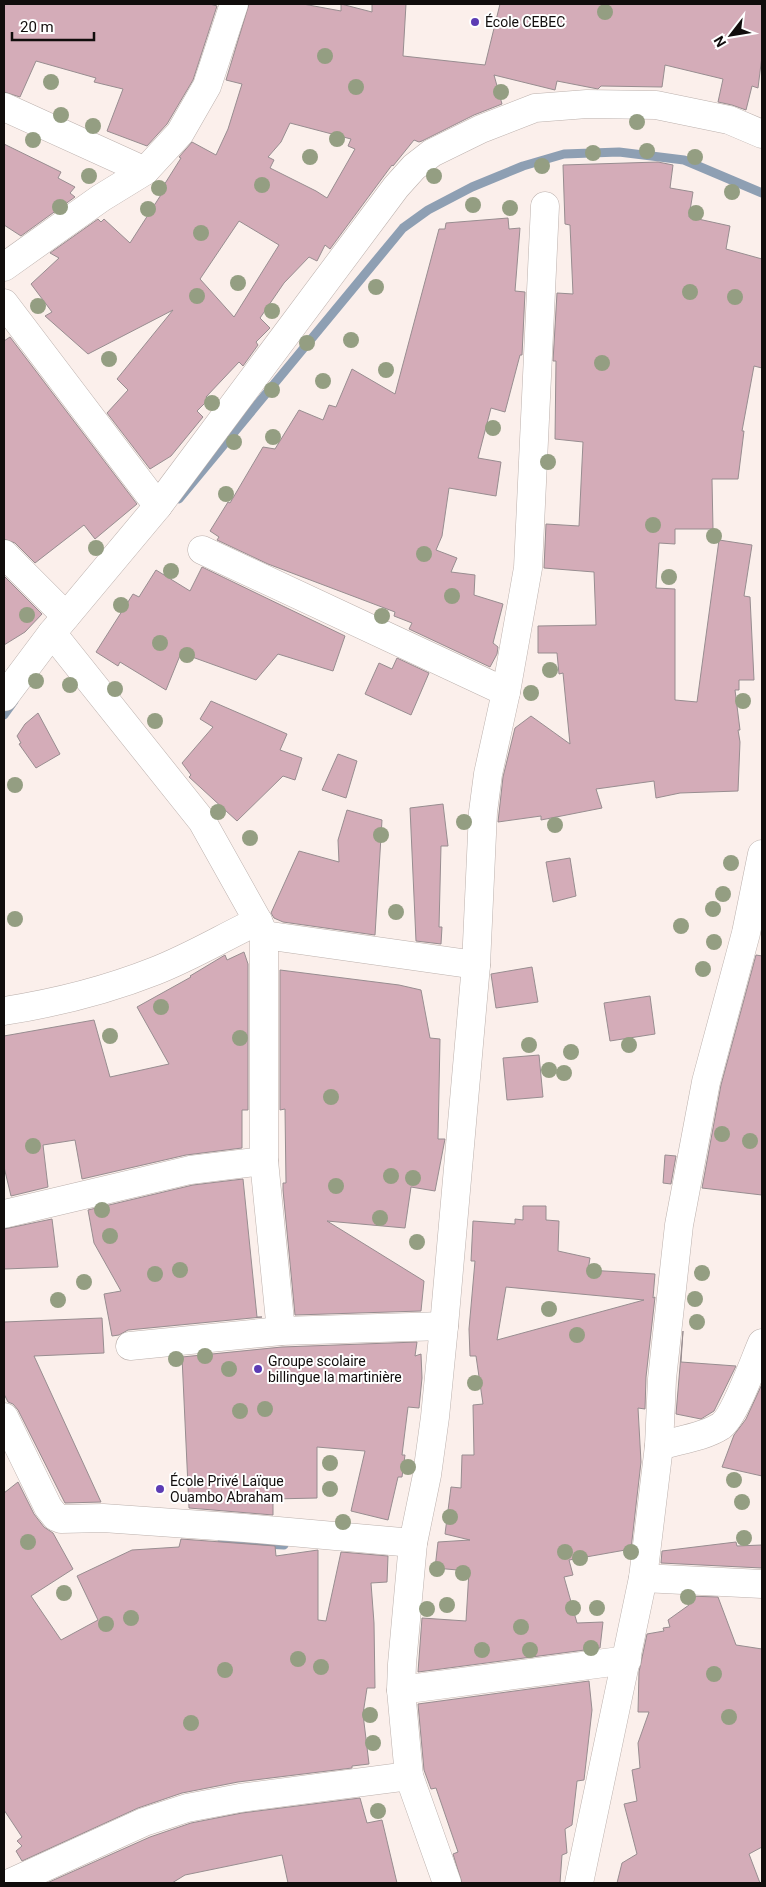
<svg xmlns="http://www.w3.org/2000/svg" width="766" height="1887" font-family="Roboto,sans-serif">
<rect width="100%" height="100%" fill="#fbefeb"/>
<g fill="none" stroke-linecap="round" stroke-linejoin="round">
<g stroke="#8e9fb3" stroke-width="9">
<path d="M179,499L403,228L428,210L472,187L523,166L564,154L619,152L684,160L762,193"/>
<path d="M4,715L14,701"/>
<path d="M222,1542L284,1545"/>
</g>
</g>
<g fill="#d4acb8" stroke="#988d90" fill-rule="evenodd">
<path d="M4,4H210L217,6L193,80L167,124L147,146L107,131L123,89L94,82L96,78L36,61L20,97L4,92Z"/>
<path d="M249,4H303L341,11V4L372,12V4H406L403,56L485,65L500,4H762V56L758,88L752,86L746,110L732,105L718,102L723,79L665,65L662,87L601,86L598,89L557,81L555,90L494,75L502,104L474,115L422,141L419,142L414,140L393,166L392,165L330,249L325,245L317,261L309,257L284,283L260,318L270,328L256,342L258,345L243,366L239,362L206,397L209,399L197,411L203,417L171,456L150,469L107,413L128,390L117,379L173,310L88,354L45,316L52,312L31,284L59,258L50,253L98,219L101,222L104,219L130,243L166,187L164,185L181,158L179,157L192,142L216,155L228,129L242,84L226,80ZM290,123L351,139L348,146L355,149L327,198L316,191L270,168L274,160L268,157L281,142ZM239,221L279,245L234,317L200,279Z"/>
<path d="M4,144L61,172L58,178L75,187L70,193L75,197L21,236L4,225Z"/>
<path d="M658,162L673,165L670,188L693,192L689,217L730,226L726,249L762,259V368L754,366L742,431H744L738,479H712L713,529H675V544L659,543L656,588L675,589V700L697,702L719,540L752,545L744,596L750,597L754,680H739V690H735L740,730H738L740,742L738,791L680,793L656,798L654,781L596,789L602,808L541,820V816L498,822L503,777L515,728L531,716L570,744L563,673L559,674L557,653H538V626L596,625L594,572L544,568L546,524L579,526L583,442L555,439L556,361H553L557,293L573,294L570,225L565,224L563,165Z"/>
<path d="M508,218L509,229L520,228L515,291L525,292L522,355H520L505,412L491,408L478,458L501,462L496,496L449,488L442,536L436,550L457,558L451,572L475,575L474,595L503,604L493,643L498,647L497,654L490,667L409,629L412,623L394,616L395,612L268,564L217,540L219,537L210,531L228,502L230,503L263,447L275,449L299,410L323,420L329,405L336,407L352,369L395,394L439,229H445L446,223Z"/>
<path d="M10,337L137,504L95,539L84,525L35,563L15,543L4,539V341Z"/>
<path d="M202,567L345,636L333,671L278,654L256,680L181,653L166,690L120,662L118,666L96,652L133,594L139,597L156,570L190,591Z"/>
<path d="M4,576L42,614L25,632L4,645Z"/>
<path d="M397,658L429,673L411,715L365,694L379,663L392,669Z"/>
<path d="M211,701L287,734L280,750L302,758L295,780L283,776L237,821L189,777L191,775L182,763L213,727L200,719Z"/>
<path d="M38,713L60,754L36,768L19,744L21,743L17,736L25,724Z"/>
<path d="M338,754L357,761L346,798L322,790Z"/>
<path d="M443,804L448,846H441L439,927H442L441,944L416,941L410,808Z"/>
<path d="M347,810L382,820L375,935L283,922L274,918L271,913L299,851L339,862L338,840Z"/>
<path d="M570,858L576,896L553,902L546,862Z"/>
<path d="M244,952L248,964V1110H242V1148L186,1155L82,1179L75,1140L43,1145L48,1187L11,1196L4,1167V1036L94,1020L110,1077L169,1064L137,1007L191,977L190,976L225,955L227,960Z"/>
<path d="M756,955L762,956V1195L702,1188L721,1085Z"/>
<path d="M532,967L538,1002L496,1008L491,974Z"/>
<path d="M280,970L399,985L421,990L430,1038L440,1039L438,1139H445L435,1191L411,1187L405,1228L327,1221L424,1281L421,1311L295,1315L283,1190V1183H286L285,1109L280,1110Z"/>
<path d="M650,996L655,1034L610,1041L604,1003Z"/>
<path d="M539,1055L543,1097L507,1100L503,1058Z"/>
<path d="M665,1155L676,1156L671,1184L663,1183Z"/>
<path d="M243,1179L257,1317H262L128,1330L119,1335L112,1336L104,1294L121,1291L94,1243L88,1210L193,1185Z"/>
<path d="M523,1206H546V1220L559,1221L558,1251L590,1258L588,1270L655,1274L653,1298L655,1297L646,1377L645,1409L638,1408L641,1462L631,1549L569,1560L573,1575L564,1577L577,1623L603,1622L600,1648L418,1672L422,1618L466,1621L469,1571L435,1568L438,1542L470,1540L445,1534L451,1487L461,1488L462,1455H474L473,1405L483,1404L476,1356H470L469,1329L475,1261H471L473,1221L515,1224V1219L523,1220ZM506,1287L644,1300L497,1340Z"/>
<path d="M52,1219L58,1267L4,1269V1229Z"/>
<path d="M102,1318L104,1353L34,1356L101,1502L65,1503L18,1410L13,1404L8,1402L4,1394V1322Z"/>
<path d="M683,1331L681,1362L736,1366L714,1411L701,1419L676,1414Z"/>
<path d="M417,1342L415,1356L421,1354L422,1378L419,1408L408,1407L402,1455H405L402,1477H398L388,1520L351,1511L365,1451L317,1447V1498L273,1499V1515L189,1508L182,1357L282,1347Z"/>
<path d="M762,1384V1476L722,1467L734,1435L746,1419Z"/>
<path d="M18,1482L34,1514L44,1527L53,1533L73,1569L31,1596L61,1640L98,1620L77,1576L132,1550L179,1547L181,1539L275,1546L276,1556L318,1550V1620L326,1621L341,1552L388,1556L387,1582L371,1583L374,1623L375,1688H367L363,1714L369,1764L352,1766V1768L238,1782L182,1793L138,1808L22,1861L16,1851L22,1846L17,1841L22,1837L4,1810V1493Z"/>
<path d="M736,1542L737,1546L762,1545V1568L661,1563L662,1551Z"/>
<path d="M687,1596L718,1597L736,1645L762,1649V1847L749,1854L760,1883H617L622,1863L637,1854L624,1804L637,1801L632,1770L640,1768L638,1743L649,1712H638L639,1672L647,1634L664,1631L663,1628L670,1627L668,1620L689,1605Z"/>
<path d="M589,1681L592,1710L584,1780L577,1781L572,1825L565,1829L567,1853L562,1855L560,1883H462L453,1854L458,1852L436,1788L431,1789L424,1770L418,1704Z"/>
<path d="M360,1798L367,1823L382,1820L397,1883H288L282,1855L185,1875L172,1883H47L150,1837L191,1823L242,1813Z"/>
</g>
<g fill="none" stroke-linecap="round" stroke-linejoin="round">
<g stroke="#bcb1ad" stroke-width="29">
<g id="minor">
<path d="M4,107L145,171"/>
<path d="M4,267L101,198L145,171L180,133L207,86L234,4"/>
<path d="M4,303L158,506"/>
<path d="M202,550L506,692"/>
<path d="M4,554L66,616"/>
<path d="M52,633L202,821L258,921L264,935V1161L281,1331"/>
<path d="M4,697L52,633L158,506L396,187L414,167L432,153L481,129L535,108L587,104L656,105L729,120L762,134"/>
<path d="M264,935L476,965"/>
<path d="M4,1011C55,1003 107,990 155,971C191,957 224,937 258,921"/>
<path d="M4,1214L190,1170L264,1161"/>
<path d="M130,1346L281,1331L444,1326"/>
<path d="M4,1417L48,1507L56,1517L61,1519L103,1518L245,1528L413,1543"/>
<path d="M659,1446C679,1440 704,1437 721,1426C735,1416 754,1361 762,1343"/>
<path d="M643,1578L762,1584"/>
<path d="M401,1690L627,1660"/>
<path d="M10,1883L144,1822L187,1808L240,1798L409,1776"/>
<path d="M447,1883L409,1776L401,1690L402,1664L413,1543L427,1475L435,1417L444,1326L476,965L483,812L488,774L506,692L528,568L545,206"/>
<path d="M579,1883L643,1578L659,1446L662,1379L679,1225L706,1082L746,933L762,854"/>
</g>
</g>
<use href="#minor" stroke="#fff" stroke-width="28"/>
</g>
<g fill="#949e82">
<circle cx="605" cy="12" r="8"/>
<circle cx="325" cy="56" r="8"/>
<circle cx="51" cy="82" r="8"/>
<circle cx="356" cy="87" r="8"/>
<circle cx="501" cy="92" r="8"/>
<circle cx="61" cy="115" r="8"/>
<circle cx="637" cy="122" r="8"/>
<circle cx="93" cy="126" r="8"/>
<circle cx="337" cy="139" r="8"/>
<circle cx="33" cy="140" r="8"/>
<circle cx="647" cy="151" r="8"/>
<circle cx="593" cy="153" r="8"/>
<circle cx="310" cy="157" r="8"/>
<circle cx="695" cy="157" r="8"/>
<circle cx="542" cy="166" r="8"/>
<circle cx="89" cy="176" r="8"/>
<circle cx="434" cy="176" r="8"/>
<circle cx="262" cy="185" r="8"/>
<circle cx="159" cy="188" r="8"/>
<circle cx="732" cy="192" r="8"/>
<circle cx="473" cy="205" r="8"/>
<circle cx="60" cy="207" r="8"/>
<circle cx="510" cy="208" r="8"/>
<circle cx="148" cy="209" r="8"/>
<circle cx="696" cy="213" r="8"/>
<circle cx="201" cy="233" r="8"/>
<circle cx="238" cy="283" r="8"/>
<circle cx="376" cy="287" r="8"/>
<circle cx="690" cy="292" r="8"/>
<circle cx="197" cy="296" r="8"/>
<circle cx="735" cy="297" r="8"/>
<circle cx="38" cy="306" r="8"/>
<circle cx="272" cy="311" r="8"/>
<circle cx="351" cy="340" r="8"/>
<circle cx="307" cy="343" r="8"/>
<circle cx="109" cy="359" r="8"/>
<circle cx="602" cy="363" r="8"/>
<circle cx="386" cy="370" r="8"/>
<circle cx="323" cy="381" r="8"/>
<circle cx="272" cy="390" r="8"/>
<circle cx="212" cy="403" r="8"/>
<circle cx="493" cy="428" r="8"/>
<circle cx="273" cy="437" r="8"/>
<circle cx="234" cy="442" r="8"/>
<circle cx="548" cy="462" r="8"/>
<circle cx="226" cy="494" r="8"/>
<circle cx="653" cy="525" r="8"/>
<circle cx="714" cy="536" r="8"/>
<circle cx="96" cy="548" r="8"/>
<circle cx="424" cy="554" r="8"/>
<circle cx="171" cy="571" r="8"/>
<circle cx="669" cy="577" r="8"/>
<circle cx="452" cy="596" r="8"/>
<circle cx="121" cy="605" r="8"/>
<circle cx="27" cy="615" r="8"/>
<circle cx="382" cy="616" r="8"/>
<circle cx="160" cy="643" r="8"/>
<circle cx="187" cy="655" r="8"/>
<circle cx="550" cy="670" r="8"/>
<circle cx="36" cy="681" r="8"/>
<circle cx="70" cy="685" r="8"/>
<circle cx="115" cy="689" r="8"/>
<circle cx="531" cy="693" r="8"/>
<circle cx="743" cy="701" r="8"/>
<circle cx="155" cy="721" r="8"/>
<circle cx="15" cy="785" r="8"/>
<circle cx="218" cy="812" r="8"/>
<circle cx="464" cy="822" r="8"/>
<circle cx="555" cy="825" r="8"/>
<circle cx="381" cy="835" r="8"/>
<circle cx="250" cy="838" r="8"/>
<circle cx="731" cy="863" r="8"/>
<circle cx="723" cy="894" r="8"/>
<circle cx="713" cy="909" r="8"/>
<circle cx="396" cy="912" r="8"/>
<circle cx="15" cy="919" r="8"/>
<circle cx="681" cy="926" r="8"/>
<circle cx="714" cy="942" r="8"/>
<circle cx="703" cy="969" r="8"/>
<circle cx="161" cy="1007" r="8"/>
<circle cx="110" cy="1036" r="8"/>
<circle cx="240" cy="1038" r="8"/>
<circle cx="529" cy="1045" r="8"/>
<circle cx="629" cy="1045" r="8"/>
<circle cx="571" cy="1052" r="8"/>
<circle cx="549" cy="1070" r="8"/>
<circle cx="564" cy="1073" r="8"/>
<circle cx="331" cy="1097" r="8"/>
<circle cx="722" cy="1134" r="8"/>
<circle cx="750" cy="1141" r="8"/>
<circle cx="33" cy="1146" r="8"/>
<circle cx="391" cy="1176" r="8"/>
<circle cx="413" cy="1178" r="8"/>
<circle cx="336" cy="1186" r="8"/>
<circle cx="102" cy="1210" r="8"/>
<circle cx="380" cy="1218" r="8"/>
<circle cx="110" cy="1236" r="8"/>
<circle cx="417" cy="1242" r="8"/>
<circle cx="180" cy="1270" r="8"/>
<circle cx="594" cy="1271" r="8"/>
<circle cx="702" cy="1273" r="8"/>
<circle cx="155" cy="1274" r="8"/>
<circle cx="84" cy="1282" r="8"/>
<circle cx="695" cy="1299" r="8"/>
<circle cx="58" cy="1300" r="8"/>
<circle cx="549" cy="1309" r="8"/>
<circle cx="697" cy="1322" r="8"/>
<circle cx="577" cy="1335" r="8"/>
<circle cx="205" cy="1356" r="8"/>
<circle cx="176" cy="1359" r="8"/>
<circle cx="229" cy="1369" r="8"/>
<circle cx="475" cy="1383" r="8"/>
<circle cx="265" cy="1409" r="8"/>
<circle cx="240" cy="1411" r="8"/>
<circle cx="330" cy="1463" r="8"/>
<circle cx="408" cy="1467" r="8"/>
<circle cx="734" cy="1480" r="8"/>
<circle cx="330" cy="1489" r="8"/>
<circle cx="742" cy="1502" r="8"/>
<circle cx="450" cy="1517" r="8"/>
<circle cx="343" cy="1522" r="8"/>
<circle cx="744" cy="1538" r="8"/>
<circle cx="28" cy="1542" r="8"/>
<circle cx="565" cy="1552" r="8"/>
<circle cx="631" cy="1552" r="8"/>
<circle cx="580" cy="1558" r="8"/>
<circle cx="437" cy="1569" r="8"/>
<circle cx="463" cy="1573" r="8"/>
<circle cx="64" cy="1593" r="8"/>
<circle cx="688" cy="1597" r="8"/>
<circle cx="447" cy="1605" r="8"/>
<circle cx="573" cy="1608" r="8"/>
<circle cx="597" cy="1608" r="8"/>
<circle cx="427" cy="1609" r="8"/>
<circle cx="131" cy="1618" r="8"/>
<circle cx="106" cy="1624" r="8"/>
<circle cx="521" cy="1627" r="8"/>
<circle cx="591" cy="1648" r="8"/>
<circle cx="482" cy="1650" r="8"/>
<circle cx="530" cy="1650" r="8"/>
<circle cx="298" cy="1659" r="8"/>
<circle cx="321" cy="1667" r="8"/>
<circle cx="225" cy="1670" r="8"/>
<circle cx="714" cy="1674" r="8"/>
<circle cx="370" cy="1715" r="8"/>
<circle cx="729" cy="1717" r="8"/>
<circle cx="191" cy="1723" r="8"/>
<circle cx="373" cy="1743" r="8"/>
<circle cx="378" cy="1811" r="8"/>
</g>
<g fill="#5c3cb4" stroke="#fff" stroke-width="2">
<circle cx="475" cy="22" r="5"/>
<circle cx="258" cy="1369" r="5"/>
<circle cx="160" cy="1489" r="5"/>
</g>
<g text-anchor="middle" stroke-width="4" stroke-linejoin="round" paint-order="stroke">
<g font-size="14" fill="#110d0c" stroke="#fff" text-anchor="start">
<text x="485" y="27">École CEBEC</text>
<text x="268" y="1366">Groupe scolaire<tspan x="268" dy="16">billingue la martinière</tspan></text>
<text x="170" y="1486">École Privé Laïque<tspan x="170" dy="16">Ouambo Abraham</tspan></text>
</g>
</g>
<rect width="766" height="1887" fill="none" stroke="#110d0c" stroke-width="10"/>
<g transform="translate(731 35) rotate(239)" stroke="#ffffff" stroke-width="4" paint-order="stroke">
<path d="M0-4L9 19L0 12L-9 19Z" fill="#110d0c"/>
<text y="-8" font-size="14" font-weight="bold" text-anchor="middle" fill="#110d0c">N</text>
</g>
<path d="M12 32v8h82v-8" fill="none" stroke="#110d0c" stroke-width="2.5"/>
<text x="20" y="32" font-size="15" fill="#110d0c" stroke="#ffffff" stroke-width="4" paint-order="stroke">20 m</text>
</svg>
